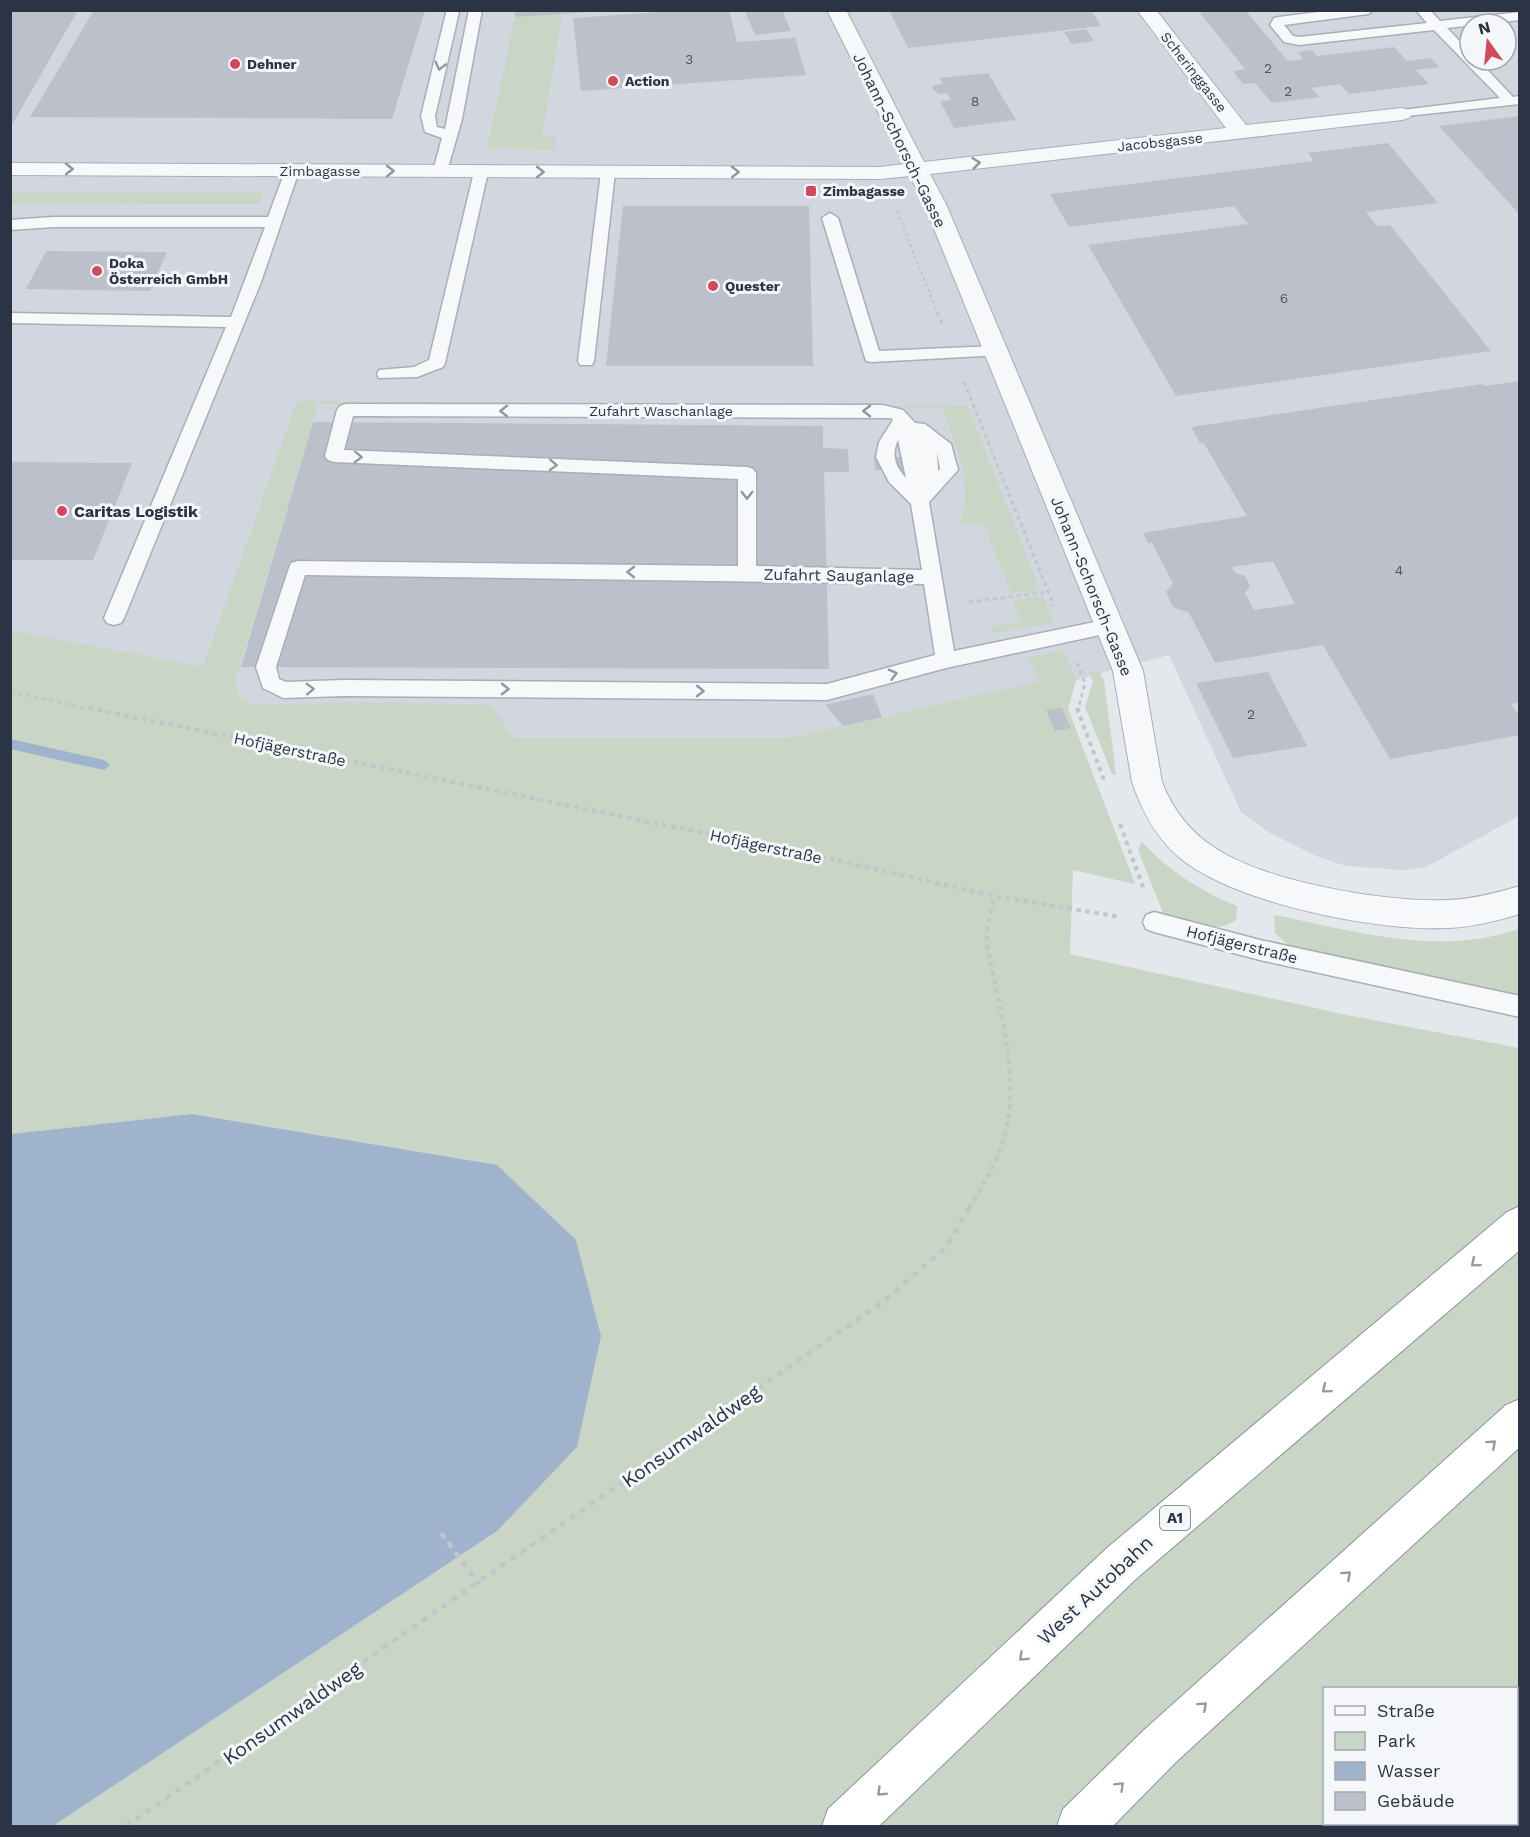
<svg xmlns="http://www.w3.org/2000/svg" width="1530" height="1837" font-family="'Work Sans',sans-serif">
<rect width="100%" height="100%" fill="#e4e7ec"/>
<path fill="#d2d6de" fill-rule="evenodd" d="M10,11H1519V816L1426,867L1404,870L1346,866L1316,856L1270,833L1241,812L1169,655L1076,680L1068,709L1135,884L1073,870L11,657ZM1470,24H1506V60H1470Z"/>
<g fill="#c9d6c5" fill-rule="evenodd">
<path d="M562,14L542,137H557L554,150L487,149L515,17Z"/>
<path d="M11,191L263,192L259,204L11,203Z"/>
<path d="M297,401L968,406L1040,590L1011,593L983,523L963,526L960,521C976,489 954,440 942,408L318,404L236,679L238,696L251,703L261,705L369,702L491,705L513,738H791L1040,681L1028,657L1064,650L1076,680L1068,709L1135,884L1073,870L1070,954L1347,1015L1519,1048V1826H53L497,1531L191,1114L11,1134L10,630L203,667ZM1324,1688H1516V1824H1324Z"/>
<path d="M1043,596L1053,623L992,633L990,628L992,626L1021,622L1013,600Z"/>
<path d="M1099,671L1104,680L1116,775L1112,774L1085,707L1093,681L1089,672Z"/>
<path d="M1142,842C1169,871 1200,891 1237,906L1236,920C1215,935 1187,922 1164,915L1138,850Z"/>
<path d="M1274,915C1357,931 1437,957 1519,929V1000L1292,948L1275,933Z"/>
</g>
<path fill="#9fb4cc" d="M191,1114L497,1165L576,1240L601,1336L577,1447L497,1531L53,1826H11V1134Z"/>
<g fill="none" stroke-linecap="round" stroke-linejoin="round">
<path fill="#9fb4cc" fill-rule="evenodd" d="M10,739L104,760L110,765L104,770L10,749Z"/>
</g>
<g fill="#bbc0ca" fill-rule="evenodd">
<path d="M10,10H78L13,123H10Z"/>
<path d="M94,10H425L392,119L30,117Z"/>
<path d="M515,10H593V12L515,17Z"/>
<path d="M689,10H729L737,42L795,38L806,75L581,91L573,18Z"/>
<path d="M782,10L791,31L755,35L745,11Z"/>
<path d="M889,10H1091L1101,26L908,48Z"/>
<path d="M1220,10H1245L1288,61L1303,59L1298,52L1312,50L1317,56L1394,47L1407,61L1431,58L1439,67L1416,70L1429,84L1349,94L1340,84L1311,88L1320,97L1272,103L1255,83L1243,84L1233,71L1245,69L1200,13Z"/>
<path d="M1086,29L1094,41L1072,44L1064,32Z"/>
<path d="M988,73L1016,120L954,128L940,101L951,100L947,93L939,94L932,88L934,85L943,84L940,78Z"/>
<path d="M1520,116V215L1439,126Z"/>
<path d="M1388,143L1438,203L1366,212L1377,226L1390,225L1491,351L1176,396L1088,245L1248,224L1234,206L1069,227L1050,194L1314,161L1308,153Z"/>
<path d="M623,206H809L813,366H606Z"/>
<path d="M46,251L167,252L150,291L26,289Z"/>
<path d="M1520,381V702L1511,704L1520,717V735L1390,759L1323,645L1215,663L1189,613L1173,607L1166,592L1173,583L1152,543H1148L1143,533L1247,516L1203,442L1200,443L1191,427L1482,384L1484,386ZM1273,561L1295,604L1254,610L1245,593L1250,586L1245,576L1235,573L1232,567Z"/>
<path d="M313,422L823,426V448L848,449L849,472H824L829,669L241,667Z"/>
<path d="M874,457H947L949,470H875Z"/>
<path d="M10,462L132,463L93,560H10Z"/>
<path d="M1268,672L1307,746L1233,758L1196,683Z"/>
<path d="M873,694L882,717L843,726L825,705Z"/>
<path d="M1062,708L1071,728L1055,731L1046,710Z"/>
</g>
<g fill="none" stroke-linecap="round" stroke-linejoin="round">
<g stroke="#a9aeb7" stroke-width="3">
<g id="lane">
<path d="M445,10L459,12L435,116L437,127L445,129L469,10H482L462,119L447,171L440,175L433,171L442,138L425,132L421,116L446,13Z"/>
<path d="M1333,10H1374L1368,14L1284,25L1293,36L1299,37L1427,23L1416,10H1430L1440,21L1520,12V20L1447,28L1470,52V60H1478L1513,97L1520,96V104L1397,117L1395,114L1402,110L1500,98L1434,30L1299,45L1284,42L1270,25L1274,18L1279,17Z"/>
<path d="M292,167L299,171L261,282L124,618L121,623L114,625L107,623L104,618L226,327L10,323V313L231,317L265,227H53L10,230V220L53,217H268L285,171Z"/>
<path d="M481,168L488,172L445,363L443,367L417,377L379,378L377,374L379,370L414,367L429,360L474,172Z"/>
<path d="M608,168L615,172L594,361L592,365H580L578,361L601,172Z"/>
<path d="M830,213L838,218L879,351L995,346L1001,347L1003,351L1001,355L872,362L866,361L822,218Z"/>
<path d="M346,404L883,405L903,410L915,423L925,424L951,444L958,470L929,502L954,651L1109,619L1116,621L1119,626L1116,631L1109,633L946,668L827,700L344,696L283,698L263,688L256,667L289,568L291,563L298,561L738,566V479L334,462L328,460L325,456L337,410L340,406ZM353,416L891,418L893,420L879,442L876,457L889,482L911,504L922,570L756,566V473L753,469L747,467L344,450ZM898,440L906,478C895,466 891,455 898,440ZM937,451L940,469L938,471V470ZM305,575L924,584L935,655L827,684L344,680L286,682L279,679L276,667Z"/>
<path d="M1154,912L1260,940L1520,996V1017L1260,960L1154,932L1146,929L1143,922L1146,915Z"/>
</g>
</g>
<g stroke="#a9aeb7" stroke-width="2">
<path id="street" d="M827,10H846L924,162L1226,128L1137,10H1156L1246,125L1402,108L1409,110L1412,114L1409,118L1402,120L930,174L946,204L1143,671L1162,782C1173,810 1190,832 1215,848C1266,882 1387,903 1448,900C1473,899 1496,893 1520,886V914C1496,921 1473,927 1448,928C1378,932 1234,903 1180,858C1156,838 1142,811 1132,782L1113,671L924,204L910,176L880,179L10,175V163L880,167L904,164Z"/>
</g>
<g stroke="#8b94a3" stroke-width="2">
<g id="highway">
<path d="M1520,1206V1250L1137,1578L879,1826H822L828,1809L1107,1548L1507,1212Z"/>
<path d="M1520,1399V1447L1176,1762L1113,1826H1057L1063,1809L1144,1730L1506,1405Z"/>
</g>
</g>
<path stroke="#c2c5cb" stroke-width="2" stroke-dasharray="3 3" stroke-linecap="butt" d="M897,211L938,314"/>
<g stroke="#c2c5cb" stroke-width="3" stroke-dasharray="4 4" stroke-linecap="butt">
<path d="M937,313L942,324"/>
<path d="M964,382L1054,606"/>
<path d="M969,602L1048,592"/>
<path d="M1077,663L1085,683L1078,710"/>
<path d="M10,692L96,710"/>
</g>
<g stroke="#c2c5cb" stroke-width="4" stroke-dasharray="4.5 4.5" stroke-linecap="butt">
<path d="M89,708L831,859L994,896L1121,917"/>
<path d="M1077,708L1105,783"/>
<path d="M1120,824L1144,890"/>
<path d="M969,1208C983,1186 997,1163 1004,1138C1021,1075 999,1007 987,945V929L994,896"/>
</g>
<g stroke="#c2c5cb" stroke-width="4.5" stroke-dasharray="6 6" stroke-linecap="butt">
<path d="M441,1533L479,1584"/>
<path d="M126,1826L883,1302L945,1248L970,1207"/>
</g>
<use href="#lane" fill="#f7f8fa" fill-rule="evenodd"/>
<use href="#street" fill="#f7f8fa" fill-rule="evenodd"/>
<use href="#highway" fill="#fff" fill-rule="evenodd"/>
</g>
<defs><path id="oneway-chevron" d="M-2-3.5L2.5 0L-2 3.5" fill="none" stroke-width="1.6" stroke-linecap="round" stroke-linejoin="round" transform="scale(1.5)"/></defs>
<g stroke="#9196a0">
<use href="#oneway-chevron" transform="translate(440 66) rotate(104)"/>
<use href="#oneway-chevron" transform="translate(976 163) rotate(-6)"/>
<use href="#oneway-chevron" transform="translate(69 169)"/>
<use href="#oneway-chevron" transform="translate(390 171)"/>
<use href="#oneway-chevron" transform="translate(540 172)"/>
<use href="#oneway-chevron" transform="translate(735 172)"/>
<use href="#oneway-chevron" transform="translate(504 411) rotate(-180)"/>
<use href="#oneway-chevron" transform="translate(867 411) rotate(-180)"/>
<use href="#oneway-chevron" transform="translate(358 457) rotate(2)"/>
<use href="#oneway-chevron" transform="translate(553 465) rotate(2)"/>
<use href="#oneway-chevron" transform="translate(747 495) rotate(90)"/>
<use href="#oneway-chevron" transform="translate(631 572) rotate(-179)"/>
<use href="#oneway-chevron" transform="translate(893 674) rotate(-15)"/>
<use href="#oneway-chevron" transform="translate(310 689) rotate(-2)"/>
<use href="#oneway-chevron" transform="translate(505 689) rotate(1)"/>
<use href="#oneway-chevron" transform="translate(700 691) rotate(1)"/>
</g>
<g stroke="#959aa2">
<use href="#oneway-chevron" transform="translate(1475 1263) rotate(140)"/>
<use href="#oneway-chevron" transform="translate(1326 1389) rotate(140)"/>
<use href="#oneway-chevron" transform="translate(1492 1444) rotate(-42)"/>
<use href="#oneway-chevron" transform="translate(1347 1575) rotate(-42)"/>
<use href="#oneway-chevron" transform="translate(1023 1657) rotate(136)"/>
<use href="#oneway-chevron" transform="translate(1203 1706) rotate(-42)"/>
<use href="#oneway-chevron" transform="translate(1120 1786) rotate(-45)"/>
<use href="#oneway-chevron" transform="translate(881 1792) rotate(136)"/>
</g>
<g fill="#d1495b" stroke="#f4f6f9" stroke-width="2">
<circle cx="235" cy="64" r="6"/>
<circle cx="613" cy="81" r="6"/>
<rect x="805" y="185" width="12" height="12" rx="3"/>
<circle cx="97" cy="271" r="6"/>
<circle cx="713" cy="286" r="6"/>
<circle cx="62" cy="511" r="6"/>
</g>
<g text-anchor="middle" stroke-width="6" stroke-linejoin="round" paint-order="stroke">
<g font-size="14" fill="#4f5766">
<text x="689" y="64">3</text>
<text x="1268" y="73">2</text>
<text x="1288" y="96">2</text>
<text x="975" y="106">8</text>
<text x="1284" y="303">6</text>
<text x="1399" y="575">4</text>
<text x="1251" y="719">2</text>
</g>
<g font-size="14" font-weight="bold" fill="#2b3445" stroke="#f4f6f9" text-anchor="start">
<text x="247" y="69">Dehner</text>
<text x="625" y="86">Action</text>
<text x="823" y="196">Zimbagasse</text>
<text x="109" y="268">Doka<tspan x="109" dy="16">Österreich GmbH</tspan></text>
<text x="725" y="291">Quester</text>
</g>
<g font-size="14" fill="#2b3445" stroke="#f4f6f9">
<text transform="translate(1194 72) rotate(52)" y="5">Scheringgasse</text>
<text transform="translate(1160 142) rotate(-6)" y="5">Jacobsgasse</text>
<text x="320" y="176">Zimbagasse</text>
<text x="661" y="416">Zufahrt Waschanlage</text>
</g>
<rect fill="#f4f6f9" stroke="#676e7b" stroke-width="1.5" x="1160" y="1506" width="30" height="24" rx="4.5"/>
<g font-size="15" font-weight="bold" fill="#2b3445">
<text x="1175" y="1523">A1</text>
</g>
<g font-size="16" fill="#2b3445" stroke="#f4f6f9">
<text transform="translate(900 140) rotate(64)" y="6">Johann-Schorsch-Gasse</text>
<text transform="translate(839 575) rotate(1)" y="6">Zufahrt Sauganlage</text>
<text transform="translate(1092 586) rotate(68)" y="6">Johann-Schorsch-Gasse</text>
<text transform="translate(290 749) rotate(12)" y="6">Hofjägerstraße</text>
<text transform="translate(766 846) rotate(12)" y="6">Hofjägerstraße</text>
<text transform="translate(1242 944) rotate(14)" y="6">Hofjägerstraße</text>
</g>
<g font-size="16" font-weight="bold" fill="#2b3445" stroke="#f4f6f9" text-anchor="start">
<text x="74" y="517">Caritas Logistik</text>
</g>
<g font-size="20" fill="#2b3445" stroke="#f4f6f9">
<text transform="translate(691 1436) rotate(-35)" y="7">Konsumwaldweg</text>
<text transform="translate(1095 1590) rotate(-43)" y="7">West Autobahn</text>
<text transform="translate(292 1713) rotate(-35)" y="7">Konsumwaldweg</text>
</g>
</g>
<rect width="1530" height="1837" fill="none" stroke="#2b3445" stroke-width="24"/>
<rect x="1323" y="1687" width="195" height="138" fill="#f4f6f9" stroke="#a4a8b1" stroke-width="1.5"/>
<rect x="1335" y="1706" width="30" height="9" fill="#f7f8fa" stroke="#a4a8b1" stroke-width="1.5"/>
<text x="1377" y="1717" font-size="18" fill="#2b3445">Straße</text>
<rect x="1335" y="1732" width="30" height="18" fill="#c9d6c5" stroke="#a4a8b1" stroke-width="1.5"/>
<text x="1377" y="1747" font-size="18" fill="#2b3445">Park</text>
<rect x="1335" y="1762" width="30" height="18" fill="#9fb4cc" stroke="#a4a8b1" stroke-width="1.5"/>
<text x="1377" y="1777" font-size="18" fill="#2b3445">Wasser</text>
<rect x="1335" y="1792" width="30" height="18" fill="#bbc0ca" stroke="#a4a8b1" stroke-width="1.5"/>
<text x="1377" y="1807" font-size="18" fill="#2b3445">Gebäude</text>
<g transform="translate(1488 42) rotate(345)"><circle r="28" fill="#f4f6f9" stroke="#a4a8b1" stroke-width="1.5"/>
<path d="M0-4.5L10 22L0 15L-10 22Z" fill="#d1495b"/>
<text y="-9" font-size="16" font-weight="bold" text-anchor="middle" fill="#2b3445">N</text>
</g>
</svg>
